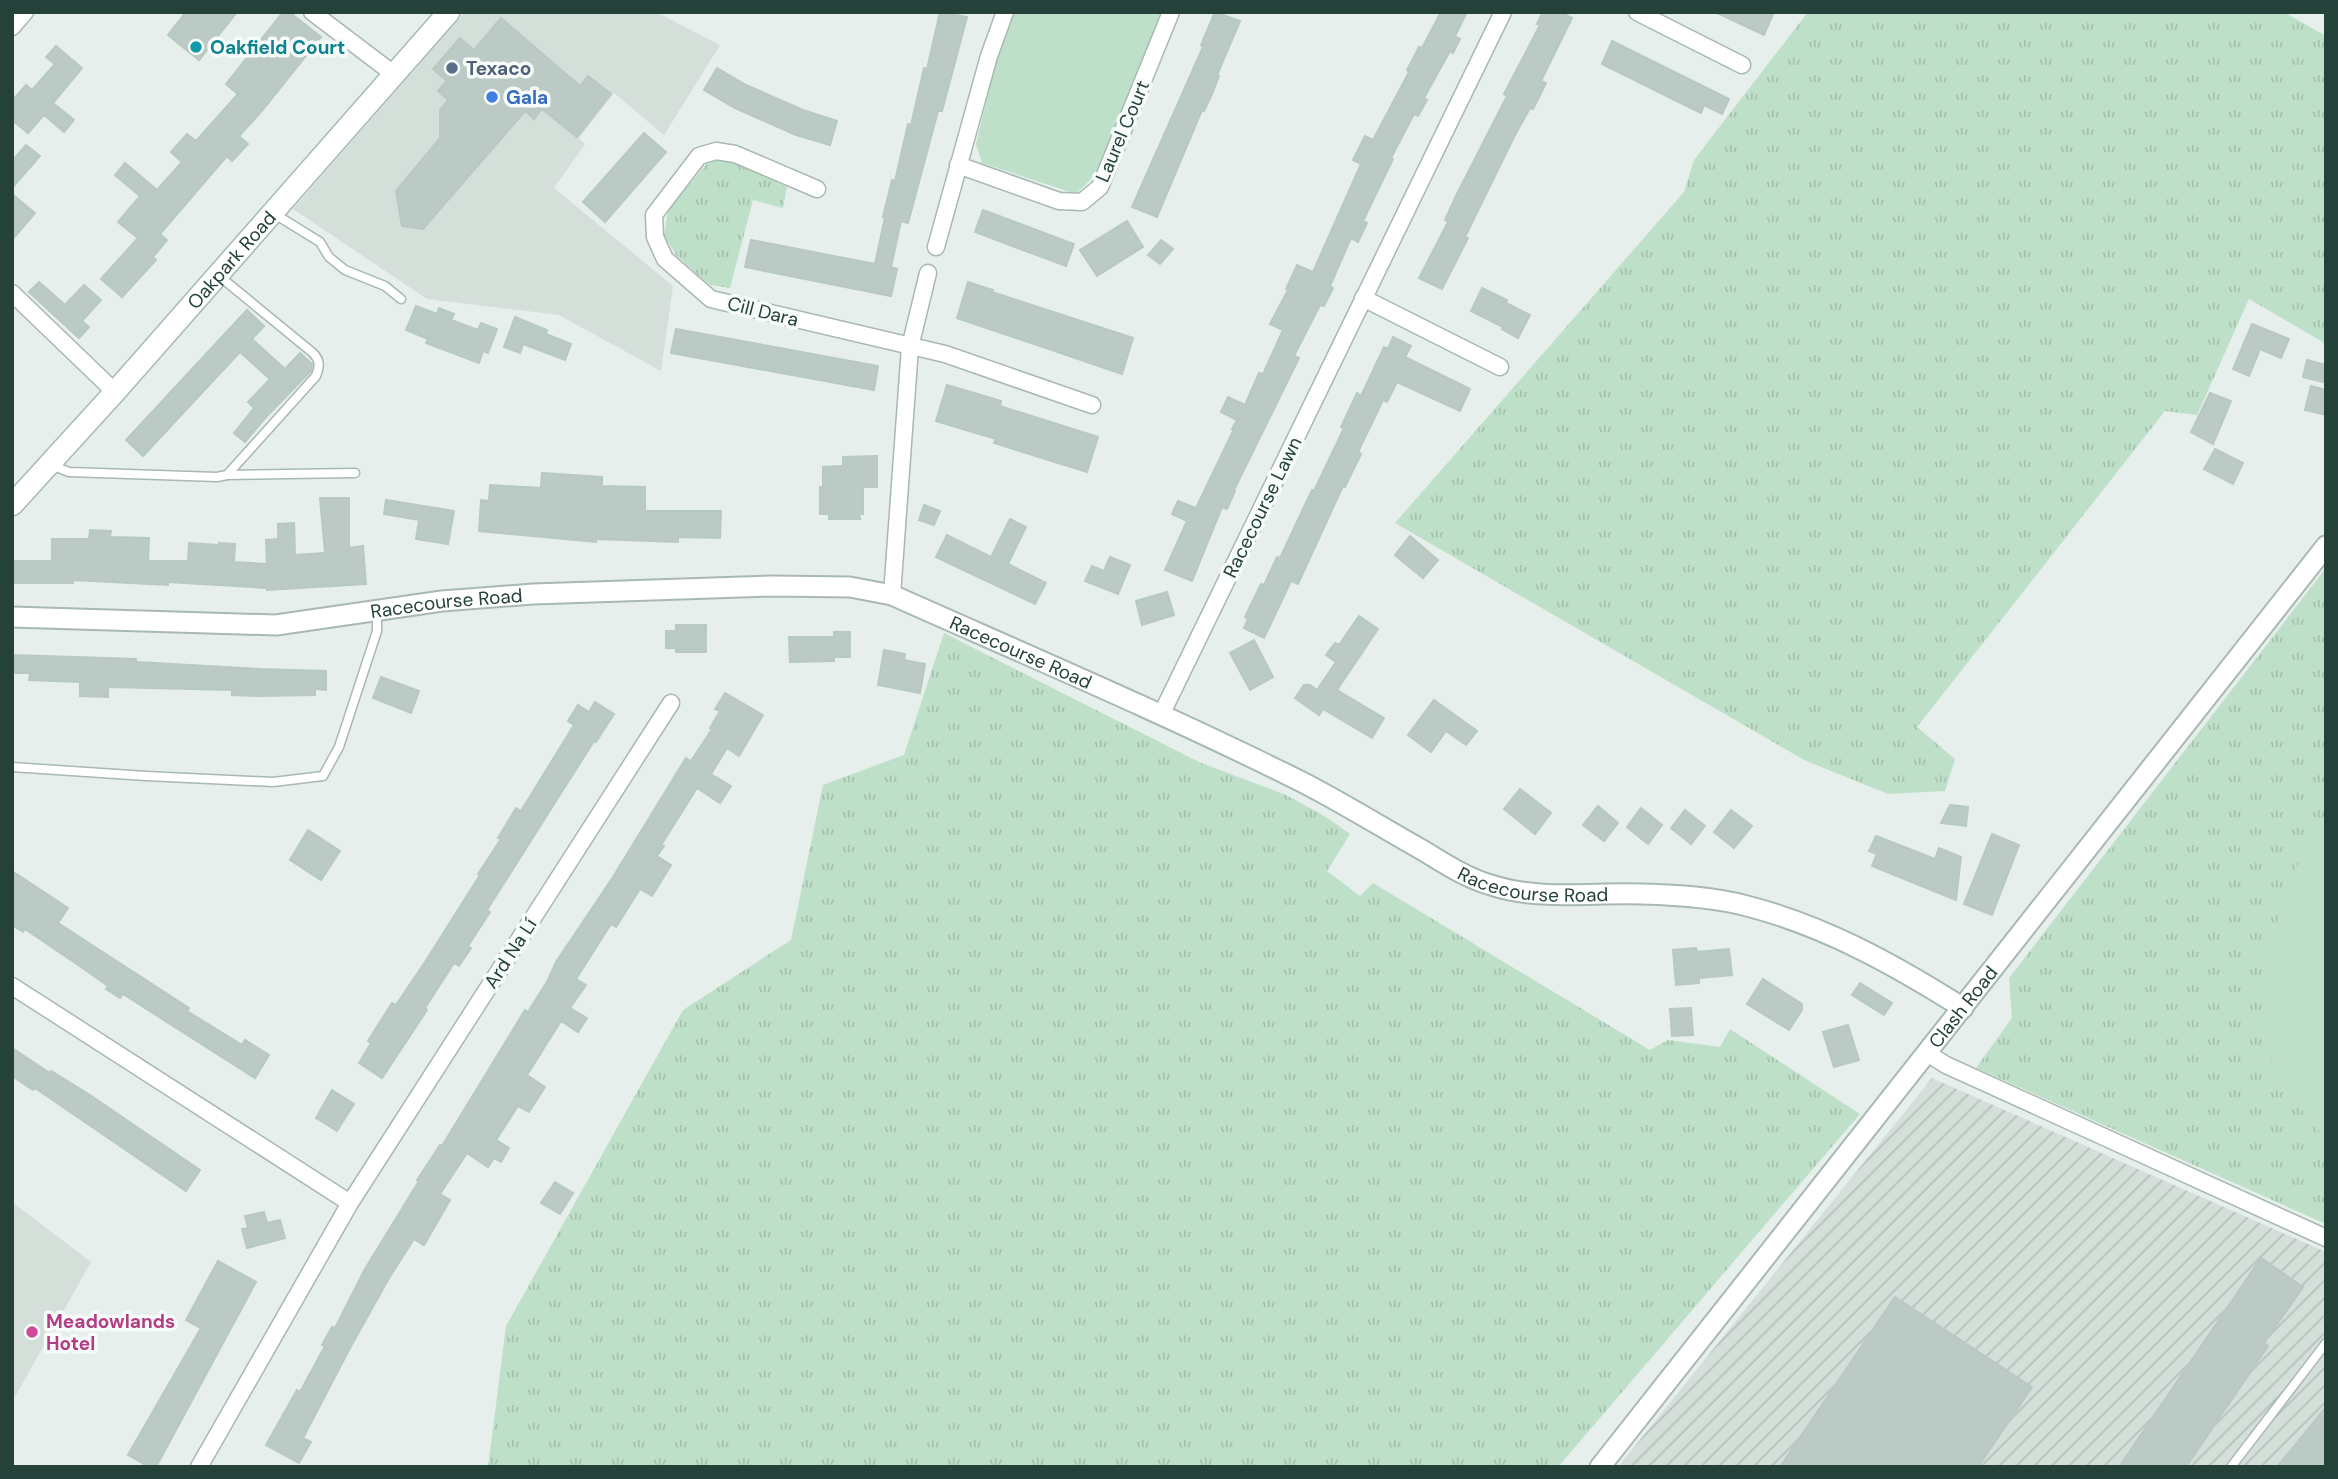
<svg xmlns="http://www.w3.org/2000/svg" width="2338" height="1479" font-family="'DM Sans',sans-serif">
<defs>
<pattern id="industrial-furrows" width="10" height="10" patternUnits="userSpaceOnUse" patternTransform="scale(1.75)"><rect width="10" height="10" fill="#d4dfda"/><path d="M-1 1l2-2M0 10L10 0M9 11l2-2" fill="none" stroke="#b6c1bc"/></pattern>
<pattern id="grass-tufts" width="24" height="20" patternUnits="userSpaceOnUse" patternTransform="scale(1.75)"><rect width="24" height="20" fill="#bfe0c8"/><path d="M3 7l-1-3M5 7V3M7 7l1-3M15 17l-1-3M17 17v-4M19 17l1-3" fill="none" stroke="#a4c1ad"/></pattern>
</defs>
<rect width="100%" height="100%" fill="#e6efeb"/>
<g fill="#d4dfda">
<path d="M465,12H648L662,15L720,45L664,135L614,93L579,138L585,144L554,188L673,286L661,371L559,315L427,299L293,209Z"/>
<path d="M12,1202L91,1262L12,1402Z"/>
</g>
<path fill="url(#industrial-furrows)" d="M1932,1078L2326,1252V1467H1618Z"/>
<g fill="url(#grass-tufts)">
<path d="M1808,12H2284L2326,36V344L2249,299L2197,415L2165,411L1917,727L1955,759L1945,791L1888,794L1804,760L1395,523L1684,192L1694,160Z"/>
<path d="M720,157L732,160L787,187L783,208L753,200L730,288L711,285L699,276L676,255L664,235L668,210L709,161Z"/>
<path d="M2326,568V1224L1976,1068L2012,1018L2009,978Z"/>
<path d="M944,633L1199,762L1286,795L1326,817L1350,834L1327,871L1360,896L1373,883L1650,1050L1668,1040L1720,1047L1730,1029L1860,1114L1558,1467H488L506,1326L683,1010L791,940L823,785L904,755Z"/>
</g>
<g fill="#bfe0c8">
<path d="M1013,12H1162L1104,159L1090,180L1076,194L982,163L976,144L999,49Z"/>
<path d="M2326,812V1140L2278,1078L2263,1033L2262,965L2295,870Z"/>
</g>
<g fill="#bbcac4" stroke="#b8c9c2" stroke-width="2">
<path d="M186,12H237L199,60L168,35Z"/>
<path d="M283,12H289L321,37L261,112L239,136L248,144L232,161L227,156L160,234L167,240L153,257L156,260L122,297L101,279L138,238L118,222L140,196L115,175L125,163L157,190L182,162L171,152L187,134L196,141L238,94L226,84Z"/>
<path d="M940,12L967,17L942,111H938L908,223L901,221L891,267L897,269L891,296L745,267L751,240L875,264L885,217H883L892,180L895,181L908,124L911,125L924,68L927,69Z"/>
<path d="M1215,12L1240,21L1217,75L1219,76L1212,94L1204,111L1202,110L1157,217L1132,207L1203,47L1201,45Z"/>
<path d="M1441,12H1467L1455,36L1460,39L1453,53L1450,51L1424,98L1427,100L1418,116L1414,114L1391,158L1393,159L1363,221L1367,223L1358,242L1351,238L1330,286L1333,288L1324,306L1320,305L1294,356L1299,358L1234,490L1235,491L1227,509L1222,507L1192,581L1165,570L1187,521L1172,514L1178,501L1196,508L1234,429H1232L1237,420L1221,412L1228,397L1245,405L1259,373L1263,374L1283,330L1270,324L1288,290L1286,289L1297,265L1313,272L1361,164L1353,160L1365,136L1373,140L1409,72L1407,70L1419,47L1422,48Z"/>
<path d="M1543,12H1560L1572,18L1541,81L1546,83L1533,109L1530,108L1514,137L1465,237L1468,238L1442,289L1419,278L1448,222L1445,220L1457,194L1507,96L1504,94L1540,25L1537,24Z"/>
<path d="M1715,12H1774L1764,35Z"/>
<path d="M501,18L580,86L588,76L611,94L577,137L542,109L534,119L525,111L423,229L402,226L396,191L440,138V110L448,100L438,91L447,81L433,69L460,38L474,50Z"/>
<path d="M1612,41L1729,99L1722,114L1704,105L1701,113L1602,64Z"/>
<path d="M56,46L82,68L53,103L74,120L64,132L44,115L28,133L12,120V101L26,85L32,90L55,64L46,57Z"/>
<path d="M717,68L746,85L803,110L837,121L830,145L796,135L735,108L704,90Z"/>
<path d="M644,133L666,152L605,222L583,202Z"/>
<path d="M26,145L40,156L12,188V161Z"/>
<path d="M12,194L35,213L12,240Z"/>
<path d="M983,210L1074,244L1066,266L975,232Z"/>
<path d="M1127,221L1143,247L1097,276L1080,250Z"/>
<path d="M1161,240L1173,249L1160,264L1148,255Z"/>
<path d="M39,282L65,305L84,285L101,300L82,321L89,327L79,338L29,292Z"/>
<path d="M968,282L993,290L992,292L1133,338L1122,374L957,318Z"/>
<path d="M1482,288L1507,300L1506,303L1530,315L1518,338L1502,329L1503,327L1471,311Z"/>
<path d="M416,306L437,314L439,308L454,314L451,320L478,330L481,323L497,329L488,353L483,351L479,363L426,343L428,339L406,330Z"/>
<path d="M247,310L264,326L252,339L285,369L300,353L312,364L311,371L265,418L245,442L234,433L254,408L248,402L270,379L240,352L143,456L126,440Z"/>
<path d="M515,317L547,330L546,334L571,344L565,360L523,344L520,353L504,347Z"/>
<path d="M2252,324L2289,339L2281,358L2260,349L2249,376L2233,369Z"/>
<path d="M676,329L878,366L874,390L671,353Z"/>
<path d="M1393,337L1411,346L1405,357L1470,389L1460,411L1397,382L1387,402L1383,400L1358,452L1361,454L1345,487L1343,486L1298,584L1291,581L1264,638L1244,628L1248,619L1245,617L1261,584L1264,585L1277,557L1280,558L1312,490L1314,491L1344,428L1341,427L1357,393L1361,396L1384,347L1388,349Z"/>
<path d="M2307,360L2326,365L2323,382L2303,377Z"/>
<path d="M947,385L1001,401L1000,406L1098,437L1087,472L994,443L996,439L936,421Z"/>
<path d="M2311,386L2326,390V415L2305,410Z"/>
<path d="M2210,393L2231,401L2213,444L2191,432Z"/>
<path d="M2215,449L2243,463L2233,484L2204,469Z"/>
<path d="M877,456V487H863V514H859L860,519H829V514H820V487H823V467L843,466V457Z"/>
<path d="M542,473L602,477V486L645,487V511H721L720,538L678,537V542L596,539V542L479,531L481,500L489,501L490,485L541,488Z"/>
<path d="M320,498H349V548L363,546L366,584L267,590V588L168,582V585L73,580V583H12V561H52V539H89L90,530L111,531L110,537L149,538L148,561H188L189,543L219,545V543L235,544L234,562L267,564L266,540L278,539V524L294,523L295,555L325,553Z"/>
<path d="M386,500L454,511L448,544L416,539L419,520L384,514Z"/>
<path d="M924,505L940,511L934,525L919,520Z"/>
<path d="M1010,519L1026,527L1008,564L1046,583L1035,604L936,557L947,535L991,557Z"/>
<path d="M1410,536L1438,560L1423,578L1395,555Z"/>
<path d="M1110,557L1130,565L1118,594L1085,581L1092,566L1104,571Z"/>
<path d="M1167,592L1174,615L1142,625L1136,601Z"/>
<path d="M1359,616L1378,629L1337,690L1384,718L1372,738L1323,709L1319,715L1295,698L1304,685H1310L1317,690L1336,662L1326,655L1335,643L1339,645Z"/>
<path d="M676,625H706V652H676V648H666V631H676Z"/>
<path d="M834,632H850V657H834V661L790,662L789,637H834Z"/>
<path d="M1254,640L1273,677L1250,690L1230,653Z"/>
<path d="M884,650L905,654L904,660L925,664L920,693L878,685Z"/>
<path d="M12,655L136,659V662L260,669L326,671V690L315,689V695L259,696L232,695V690L108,687V697L80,696V682L29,680L30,673H12Z"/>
<path d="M381,677L419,691L411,713L373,698Z"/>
<path d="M725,693L763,715L739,756L727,748L711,774L731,786L720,803L697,788L661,845L664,846L657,856L671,865L652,896L640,889L616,927L611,924L576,979L586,985L570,1008L587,1018L578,1032L561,1021L527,1075L545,1087L529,1112L518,1106L496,1140L509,1148L501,1162L494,1158L488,1167L467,1153L440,1194L450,1200L424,1245L414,1239L389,1278L350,1348L303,1438L311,1442L299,1463L266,1445L297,1390L300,1392L325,1346L322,1345L332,1327L335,1328L365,1269L419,1181L417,1180L440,1145L442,1146L525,1010L528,1012L548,980L556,962L613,877L686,758L691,761L712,729L710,728L720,711L715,709Z"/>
<path d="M1434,700L1477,731L1466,745L1446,731L1431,752L1408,735Z"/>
<path d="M595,702L614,714L596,742L594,741L487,910L490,912L468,946L471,948L459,966L454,963L425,1008L427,1010L382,1078L359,1063L371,1043L368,1041L392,1003L396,1005L425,962L480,875L478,874L501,839L498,838L516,808L521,811L574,725L568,721L578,705L589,712Z"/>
<path d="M1520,789L1551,813L1535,834L1504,809Z"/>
<path d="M1950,805L1968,807L1966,826L1941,823Z"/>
<path d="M1598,806L1618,823L1604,841L1583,825Z"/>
<path d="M1641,808L1662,825L1648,844L1627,827Z"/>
<path d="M1685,810L1705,826L1691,844L1671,828Z"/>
<path d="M1731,810L1752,826L1734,848L1714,832Z"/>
<path d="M308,830L340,851L321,880L290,860Z"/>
<path d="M1992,834L2019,845L1992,915L1964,904Z"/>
<path d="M1876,836L1935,859L1939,848L1961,857L1956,900L1872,866L1877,854L1869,851Z"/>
<path d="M12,871L68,908L58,923L189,1008L187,1011L242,1045L245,1040L269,1055L255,1078L123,994L120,998L106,989L108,986L81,967L25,929L23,932L12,925Z"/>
<path d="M1696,948L1697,952L1729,949L1732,975L1699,978V983L1676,985L1673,950Z"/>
<path d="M1763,979L1802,1004V1010L1789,1030L1747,1004Z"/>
<path d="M1860,983L1892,1003L1884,1015L1852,995Z"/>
<path d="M1691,1008L1693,1035L1672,1036L1670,1009Z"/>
<path d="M1848,1025L1859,1060L1834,1067L1823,1032Z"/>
<path d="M12,1048L50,1073L51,1071L90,1095L200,1170L186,1191L35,1088L33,1090L12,1076Z"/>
<path d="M332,1090L354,1104L337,1131L316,1118Z"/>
<path d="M555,1182L573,1193L560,1214L541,1203Z"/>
<path d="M264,1212L267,1223L280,1220L285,1238L247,1248L242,1229L248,1228L245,1216Z"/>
<path d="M2261,1258L2303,1287L2264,1343L2268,1346L2186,1467H2119Z"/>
<path d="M218,1261L256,1282L156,1467H149L128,1455L201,1328L186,1320Z"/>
<path d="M1895,1297L2032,1387L1978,1467H1780Z"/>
<path d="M2326,1407V1467H2277Z"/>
</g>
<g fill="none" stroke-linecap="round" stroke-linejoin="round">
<g stroke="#a8b8b2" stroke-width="11">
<g id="service">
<path d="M273,213L320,242L329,257L345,270L385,286L401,299"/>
<path d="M51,465L69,472L217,477L227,475L316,376C320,366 320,360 313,353L218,275"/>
<path d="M227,475L355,473"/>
<path d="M12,767L146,776L273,782L323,776L339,747L377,631V611"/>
<path d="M2231,1467L2326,1343"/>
</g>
</g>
<g stroke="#a8b8b2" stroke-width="19">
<g id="minor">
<path d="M312,12L395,75"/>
<path d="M1637,12L1742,65"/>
<path d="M12,27L25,12"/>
<path d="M958,165L1059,201L1082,202L1100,187L1171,12"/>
<path d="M817,189L735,154L716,151L699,156L654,215L655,237L665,259L711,299L945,354L1092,405"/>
<path d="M936,247L989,56L1005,12"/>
<path d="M12,293L115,392"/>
<path d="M1363,298L1500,367"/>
<path d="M892,595L910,347L928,273"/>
<path d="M1161,715L1503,12"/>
<path d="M12,986L350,1203"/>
<path d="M1927,1053L1946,1065L2326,1238"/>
<path d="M199,1467L350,1203L671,703"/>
</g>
</g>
<g stroke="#a8b8b2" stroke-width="23">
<g id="tertiary">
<path id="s1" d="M12,617L276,625L442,601L533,594L773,586L850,587L892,595C1029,656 1168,715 1302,782C1343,803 1383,828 1424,851C1445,864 1467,878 1491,885C1539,901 1593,892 1642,894C1677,895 1714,897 1747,906C1825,926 1895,965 1963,1008"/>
<path id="s2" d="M1600,1467L2326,546"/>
</g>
</g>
<g stroke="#a4bbb3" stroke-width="24">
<g id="secondary">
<path id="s3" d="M12,505L115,392L449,12"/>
</g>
</g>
<use href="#service" stroke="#fff" stroke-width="8"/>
<use href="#minor" stroke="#fff" stroke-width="16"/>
<use href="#tertiary" stroke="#fff" stroke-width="19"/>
<use href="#secondary" stroke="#fff" stroke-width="21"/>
</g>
<circle fill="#0f9aa8" stroke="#f7fbf9" stroke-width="2.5" cx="196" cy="47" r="7"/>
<circle fill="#5c6f8a" stroke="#f7fbf9" stroke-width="2.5" cx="452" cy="68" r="7"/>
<circle fill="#3f7fe0" stroke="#f7fbf9" stroke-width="2.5" cx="492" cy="97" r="7"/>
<circle fill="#d1479c" stroke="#f7fbf9" stroke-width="2.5" cx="32" cy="1332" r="7"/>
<g text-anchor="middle" stroke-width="7" stroke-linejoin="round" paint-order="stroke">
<g font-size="19" font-weight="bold" fill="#0d838f" stroke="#f7fbf9" text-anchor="start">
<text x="210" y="54">Oakfield Court</text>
</g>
<g font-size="19" font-weight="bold" fill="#4e5e75" stroke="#f7fbf9" text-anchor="start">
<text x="466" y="75">Texaco</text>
</g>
<g font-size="19" font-weight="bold" fill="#366cbe" stroke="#f7fbf9" text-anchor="start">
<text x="506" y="104">Gala</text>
</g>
<g font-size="19" fill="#24423a" stroke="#f7fbf9">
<text transform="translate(1122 131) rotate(-67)" y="7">Laurel Court</text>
<text dy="7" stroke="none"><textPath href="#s3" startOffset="329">Oakpark Road</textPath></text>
<text transform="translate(763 311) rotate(14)" y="7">Cill Dara</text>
<text transform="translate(1262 507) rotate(-64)" y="7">Racecourse Lawn</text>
<text dy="7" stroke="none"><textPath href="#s1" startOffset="436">Racecourse Road</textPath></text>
<text dy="7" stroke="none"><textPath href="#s1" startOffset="1024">Racecourse Road</textPath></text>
<text dy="7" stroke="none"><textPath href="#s1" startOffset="1591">Racecourse Road</textPath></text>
<text transform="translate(510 953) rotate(-57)" y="7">Ard Na Lí</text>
<text dy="7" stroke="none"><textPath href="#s2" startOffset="586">Clash Road</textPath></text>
</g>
<g font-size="19" font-weight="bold" fill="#b23c85" stroke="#f7fbf9" text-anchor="start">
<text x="46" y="1328">Meadowlands<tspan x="46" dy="22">Hotel</tspan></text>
</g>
</g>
<rect width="2338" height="1479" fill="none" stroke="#24423a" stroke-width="28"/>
</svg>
